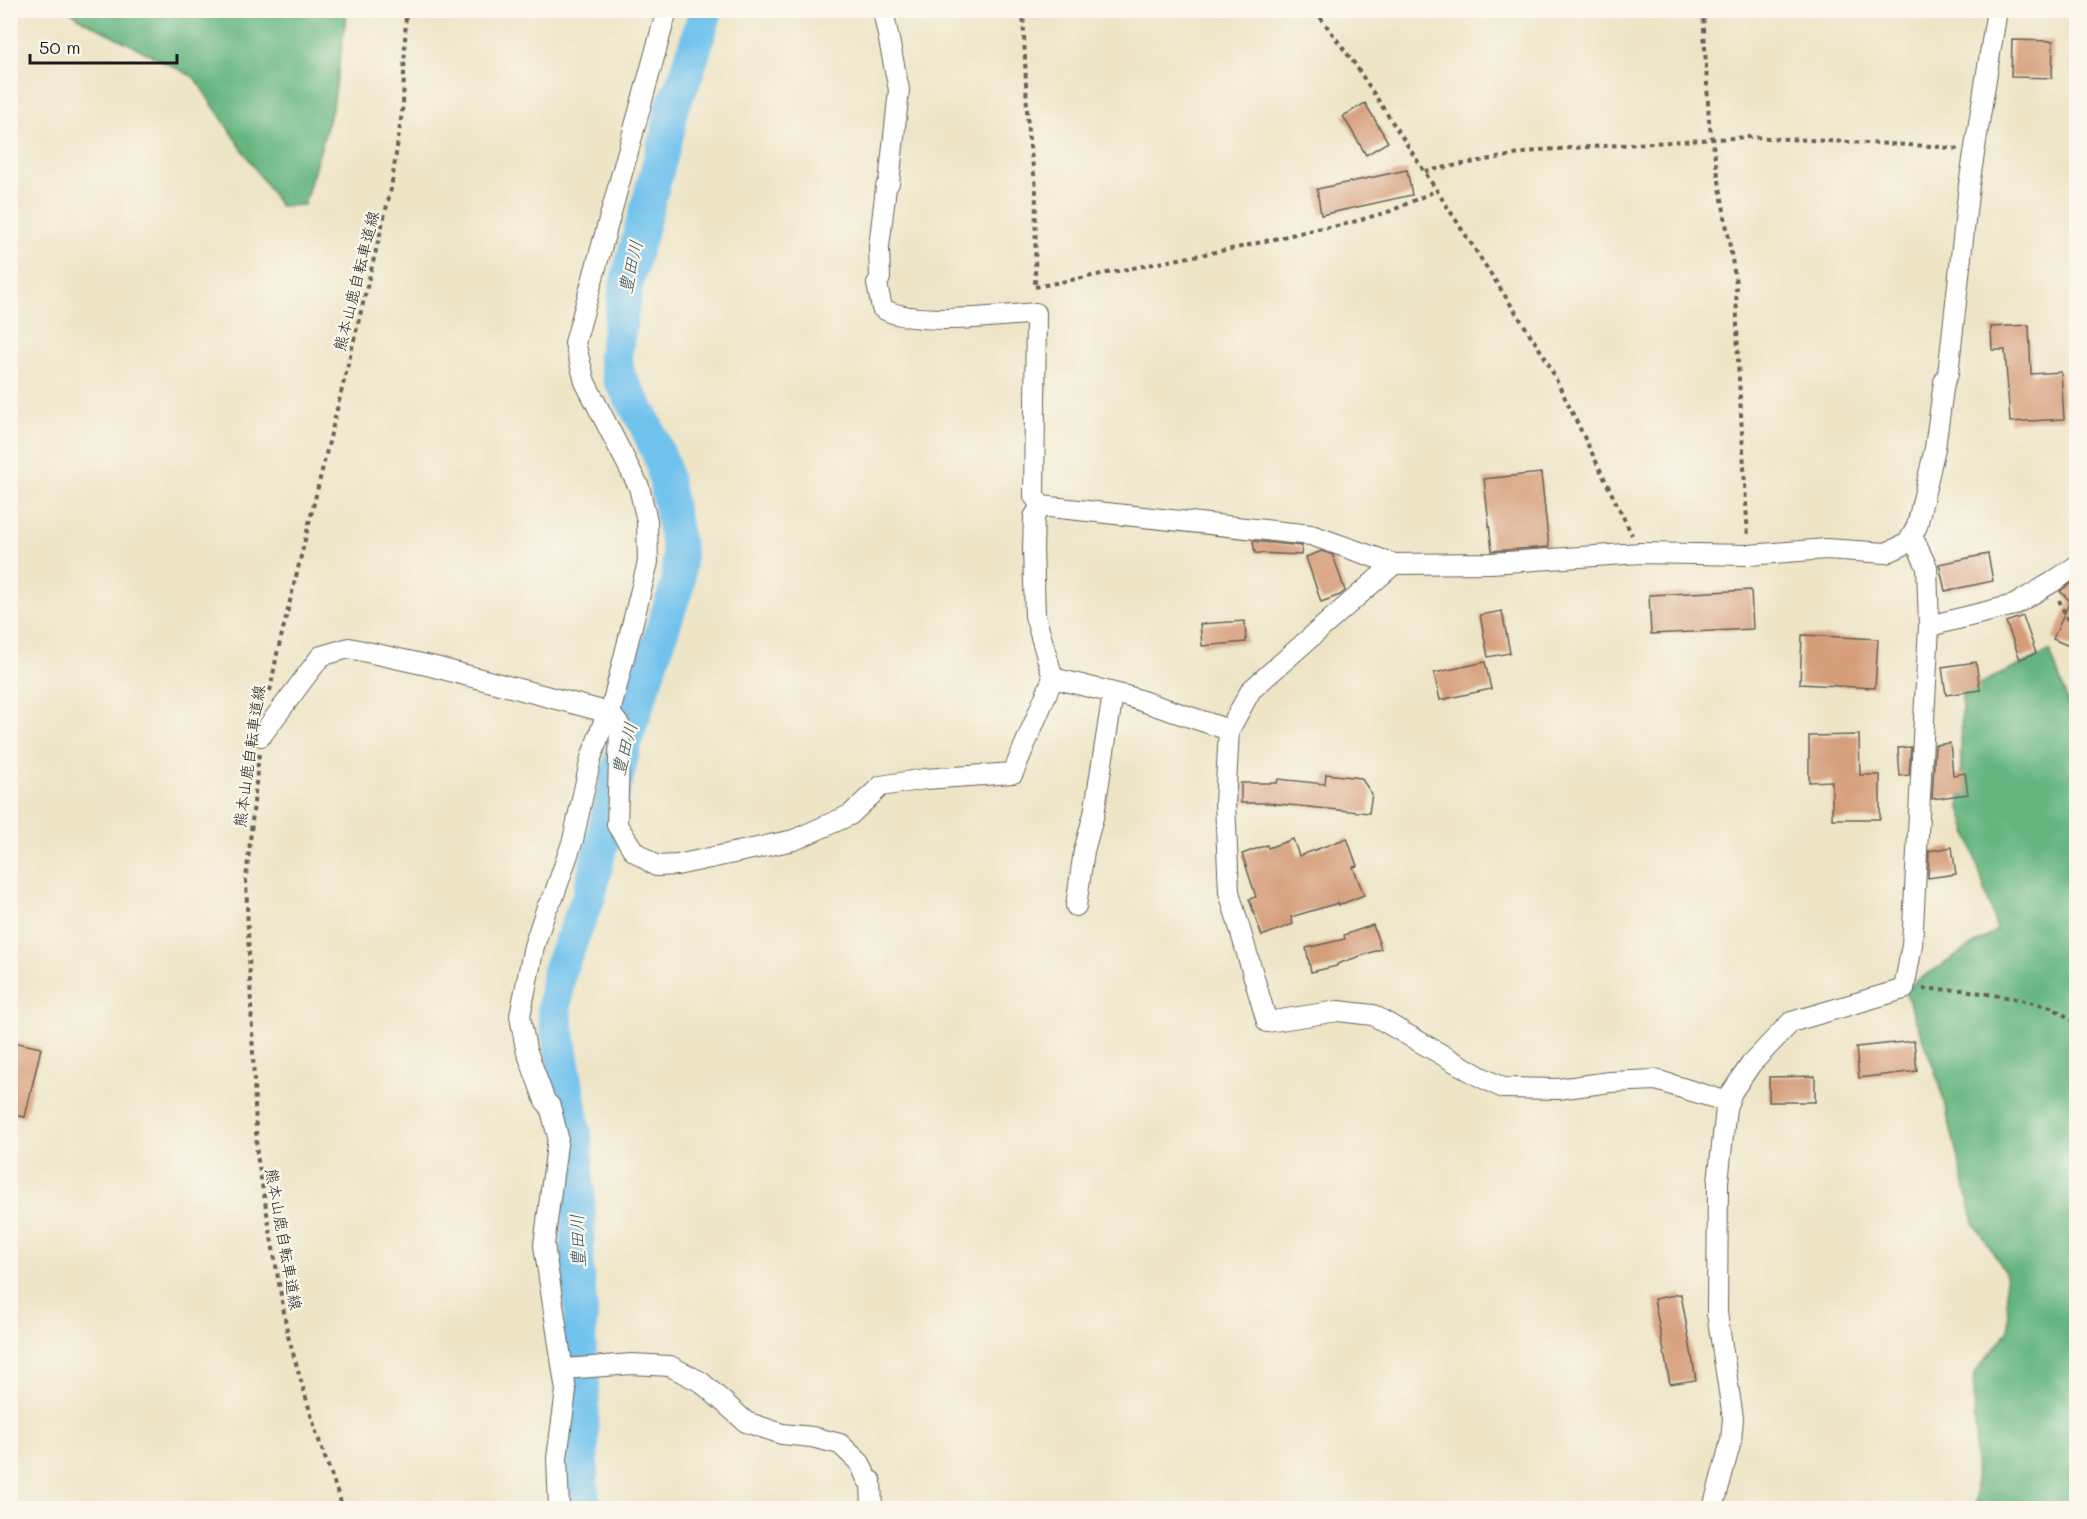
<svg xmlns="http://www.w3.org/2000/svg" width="2087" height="1519" font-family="Mali,'Klee One',sans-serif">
<rect width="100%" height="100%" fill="#fbf7ec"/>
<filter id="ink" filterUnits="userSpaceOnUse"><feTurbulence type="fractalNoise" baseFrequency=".0167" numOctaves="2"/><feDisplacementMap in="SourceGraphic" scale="12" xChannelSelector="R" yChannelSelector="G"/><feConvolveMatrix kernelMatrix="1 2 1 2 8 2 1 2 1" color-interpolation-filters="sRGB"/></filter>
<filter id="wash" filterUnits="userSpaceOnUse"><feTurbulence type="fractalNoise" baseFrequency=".008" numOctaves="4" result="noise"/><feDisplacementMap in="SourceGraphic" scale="24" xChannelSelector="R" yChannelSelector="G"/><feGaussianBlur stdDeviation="1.35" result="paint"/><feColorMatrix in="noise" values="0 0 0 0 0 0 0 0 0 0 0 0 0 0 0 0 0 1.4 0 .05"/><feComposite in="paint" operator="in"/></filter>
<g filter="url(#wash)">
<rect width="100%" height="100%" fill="#eee5c7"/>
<g fill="#65b580" stroke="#40684e" stroke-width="1.5">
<path d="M70,11H347L333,106L304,205L280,206L194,77L84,21Z"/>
<path d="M2050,651L2075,722L2076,720V1508H1976L1974,1373L2009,1330L2005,1271L1974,1223L1939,1082L1904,989L1997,930L1960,808L1962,692Z"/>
</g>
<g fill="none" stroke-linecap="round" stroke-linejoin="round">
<path stroke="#71c2ed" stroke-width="34" d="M585,1508L581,1486L583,1379L579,1341L581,1312L576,1259L579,1218L575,1138L554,1010L559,971L589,896L626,738L678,583L679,552L662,462L645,423L619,377L615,356L627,281L669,127L671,110L687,73L706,10"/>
</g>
<g id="blocks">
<g fill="#d59d79">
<path d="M2012,40L2053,41L2052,78L2011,77Z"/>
<path d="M1365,103L1388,142L1366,155L1343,116Z"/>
<path d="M1407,170L1412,195L1321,215L1317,189Z"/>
<path d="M2029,325L2031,374L2061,372L2064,419L2010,422L2005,350H1992L1991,327Z"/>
<path d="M1541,473L1549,547L1492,551L1484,479Z"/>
<path d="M1253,541L1302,546L1301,555L1255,553Z"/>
<path d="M1322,551L1333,555L1345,591L1340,595L1321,602L1306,557Z"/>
<path d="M1988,554L1993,581L1945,591L1939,564Z"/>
<path d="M2076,580V649L2053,639L2070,601L2060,591Z"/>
<path d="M1751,590L1753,629L1651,634L1649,595Z"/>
<path d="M1502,611L1510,653L1488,657L1480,615Z"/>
<path d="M2023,616L2036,653L2020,659L2006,622Z"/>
<path d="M1245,621L1246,642L1202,646L1200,624Z"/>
<path d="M1802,635L1878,639L1875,688L1800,684Z"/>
<path d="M1485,662L1491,689L1440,700L1434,673Z"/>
<path d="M1976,662L1980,690L1946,695L1942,667Z"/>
<path d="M1859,735L1860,775H1880V819H1832V781L1809,782V736Z"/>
<path d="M1950,743L1953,775L1965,773L1968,794L1932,799L1935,745Z"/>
<path d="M1911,747L1909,775L1900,776L1898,748Z"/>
<path d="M1326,774L1361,778L1372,794L1369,813L1268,803H1241V783H1277L1278,779L1325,784Z"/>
<path d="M1347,838L1357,866L1353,867L1364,895L1339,905L1338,903L1291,917L1293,924L1262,936L1249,899L1256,897L1242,854L1267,845L1268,848L1293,839L1299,856Z"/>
<path d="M1952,847L1956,874L1928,878L1929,851Z"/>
<path d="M1373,925L1381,949L1337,964V966L1311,972L1306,948L1345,939L1344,935Z"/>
<path d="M1914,1041L1917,1071L1859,1078L1856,1047Z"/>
<path d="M13,1042L41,1048L25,1117L10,1114V1053Z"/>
<path d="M1815,1076V1102H1769V1077Z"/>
<path d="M1681,1294L1696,1380L1670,1384L1654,1299Z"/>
</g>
</g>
</g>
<g filter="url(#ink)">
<use href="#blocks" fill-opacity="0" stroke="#666258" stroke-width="1.5"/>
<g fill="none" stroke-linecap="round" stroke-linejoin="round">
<g stroke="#666258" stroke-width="22">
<g id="street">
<path d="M883,10L899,90L889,183L886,187L879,247L880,278L877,284L882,308C910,327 1000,316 1036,313L1034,496L1041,506"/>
<path d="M1041,506L1311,535L1394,564L1491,563L1640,553L1749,555L1826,549L1886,553L1908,543L1917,526L1935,448L1944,382L1948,374L1969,185L1997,10"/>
<path d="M1394,564L1251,690L1229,730L1225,803L1229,892L1267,1022L1338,1011L1373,1015L1479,1076L1503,1088L1558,1089L1610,1082L1656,1080L1728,1102"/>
<path d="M1929,626L2014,605L2051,583L2076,566"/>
<path d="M1053,678L1130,697L1229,730"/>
<path d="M261,736L321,656L349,648L431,666L610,713L620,726L617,825L634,851L656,866L677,865L794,840L850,815L881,786L925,779L1013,773L1053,678L1035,616L1033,549L1034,517L1041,506"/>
<path d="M1076,906L1084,851L1094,814L1113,694"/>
<path d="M564,1369L632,1364L670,1366L701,1382L746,1422L782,1434L812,1437L840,1444L860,1463L867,1479L871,1481L872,1508"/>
<path d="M559,1508L557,1458L566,1391L544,1245L558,1137L550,1106L545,1101L526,1049L520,1016L534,946L547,907L553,898L573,840L591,758L603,724L610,713L648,562L647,521L639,487L585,382L575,343L667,10"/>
<path d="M1713,1508L1731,1441L1733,1418L1717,1313L1718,1182L1726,1108L1732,1092L1751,1064L1791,1022L1904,989L1912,945L1929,626L1927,567L1912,536"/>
</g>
</g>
<g stroke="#666258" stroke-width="4" stroke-dasharray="4.5 4.5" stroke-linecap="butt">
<path d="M1023,10L1028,133L1036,187L1035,288"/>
<path d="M1315,10L1354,63L1546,359L1632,535"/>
<path d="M1703,10L1709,121L1736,283L1738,361L1748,538"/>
<path d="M1023,16L1137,10"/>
<path d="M1425,171L1541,150L1748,137L1930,146L1958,149"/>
<path d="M1035,287L1241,247L1316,229L1342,225L1391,211L1437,190"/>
<path d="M2059,600L2076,638"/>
<path d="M270,691L277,654L391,189L403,105L406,10"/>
<path d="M259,754L246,880L257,1155L288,1336L316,1432L343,1508"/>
<path d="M1923,989L1963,990L2012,998L2051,1007L2076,1022"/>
</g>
<use href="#street" stroke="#fff" stroke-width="20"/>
</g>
</g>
<g text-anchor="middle" stroke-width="4.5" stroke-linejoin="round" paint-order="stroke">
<g font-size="16" fill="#1c1c1c" stroke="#fbf7ec">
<text transform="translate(356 281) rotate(-76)" y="6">熊本山鹿自転車道線</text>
<text transform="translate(249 756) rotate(-82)" y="6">熊本山鹿自転車道線</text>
<text transform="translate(284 1239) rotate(80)" y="6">熊本山鹿自転車道線</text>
</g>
<g font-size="18" font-style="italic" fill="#3a5665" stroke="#fbf7ec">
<text transform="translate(631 267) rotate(-77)" y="6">豊田川</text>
<text transform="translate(625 749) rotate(-75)" y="6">豊田川</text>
<text transform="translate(578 1241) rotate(-92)" y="6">豊田川</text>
</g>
</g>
<rect width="2087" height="1519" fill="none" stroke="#fbf7ec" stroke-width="36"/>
<path d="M30 54v9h147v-9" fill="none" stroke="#1c1c1c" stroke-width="3"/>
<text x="39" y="54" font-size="18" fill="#1c1c1c" stroke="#fbf7ec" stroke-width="4.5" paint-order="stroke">50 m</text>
</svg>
